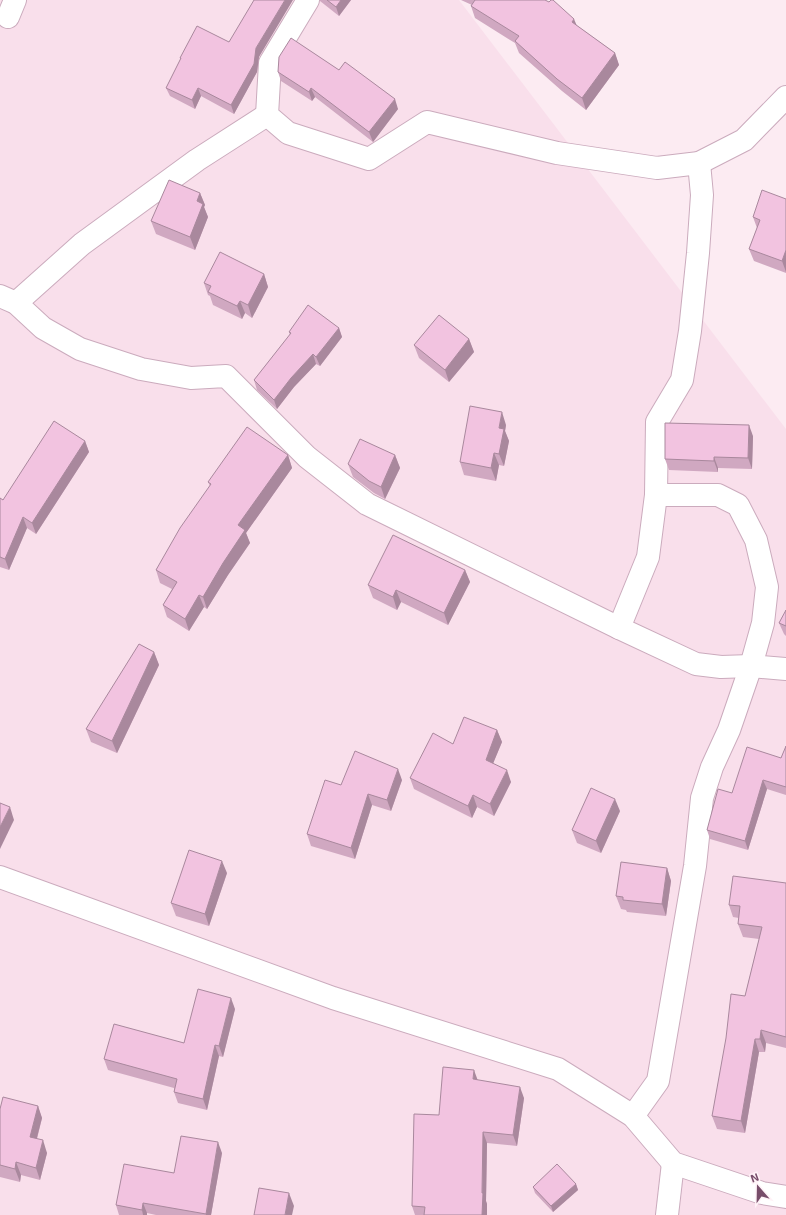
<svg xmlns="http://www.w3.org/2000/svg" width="786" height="1215" font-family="'Exo 2',sans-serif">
<rect width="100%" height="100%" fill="#fcebf2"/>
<path fill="#f9dfeb" d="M0,0H459L786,429V1215H0Z"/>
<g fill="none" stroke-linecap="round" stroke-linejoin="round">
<g stroke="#cbabbd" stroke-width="24">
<g id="minor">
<path d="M308,0L270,63L267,115L288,133L369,159L427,122L557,153L657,168L699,163L744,140L786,97"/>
<path d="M8,17L15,0"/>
<path d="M0,296L16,303L43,328L80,349L141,369L191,378L226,376L307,457L367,504L619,628L696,664L721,667L751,666L786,669"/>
<path d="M16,303L82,244L197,160L267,115"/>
<path d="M619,628L648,557L656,495L657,422L682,380L690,331L698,253L702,195L699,163"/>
<path d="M0,877L333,998L558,1069L633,1116L673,1163L762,1193L786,1197"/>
<path d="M633,1116L658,1081L695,866L702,798L712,767L729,730L751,666L763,623L767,587L756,540L738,505L718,495H656"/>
<path d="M667,1215L673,1163"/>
</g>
</g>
<use href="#minor" stroke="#fff" stroke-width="22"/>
</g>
<g fill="#d0a8c1">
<path d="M320,0H351L339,16L320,1Z"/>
<path d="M461,0H545L576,25L615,53L619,65L586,110L562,91L519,53L515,43L475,18L471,6L472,5Z"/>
<path d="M259,57L257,72L234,114L201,96L195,109L170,96L166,88L181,59L180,58Z"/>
<path d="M339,70L398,109L373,142L315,97L312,101L281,81L278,72Z"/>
<path d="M200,193L205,205L204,207L208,217L195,250L156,234L151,221Z"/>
<path d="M786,199V273L754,261L749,249L757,228L753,217Z"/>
<path d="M264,274L268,287L252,318L245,313L242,319L213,305L210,296L208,295L204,283Z"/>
<path d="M339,328L342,337L320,366L316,364L294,387L277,409L257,390L254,380L290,335L289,332Z"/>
<path d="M469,339L474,352L449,382L419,358L414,345Z"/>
<path d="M506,425L505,431L509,441L504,466L499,465L496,481L464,475L460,462Z"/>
<path d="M753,436L752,469L718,468V472L669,470L665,459Z"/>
<path d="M85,441L89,452L36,534L27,528L9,570L0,567V498L3,500Z"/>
<path d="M288,455L292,468L246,533L250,543L228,575L207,609L204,607L189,631L167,617L163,605L172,589L160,583L156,570L210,486L208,482Z"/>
<path d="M395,455L400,468L385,499L374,493L353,477L348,464Z"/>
<path d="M465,570L470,582L448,625L401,602L397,610L373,598L368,585Z"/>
<path d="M786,610V636L784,634L779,623Z"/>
<path d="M154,652L159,665L117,753L91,742L86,729Z"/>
<path d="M497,730L502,742L493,763L511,782L494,816L477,807L472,818L414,789L410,778L453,744Z"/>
<path d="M786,746V795L767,789L748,850L710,839L707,830L732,793L781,758Z"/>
<path d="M402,780L391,811L372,805L355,859L311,846L307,834L341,785Z"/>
<path d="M620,811L601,853L577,843L572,830Z"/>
<path d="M667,868L671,881L666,916L627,912L626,910L621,909L616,896Z"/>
<path d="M227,873L209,926L176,916L171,903Z"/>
<path d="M786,883V1048L766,1043L765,1052H759L745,1133L717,1129L712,1116L745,996L759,939L743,937L738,924L739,918L733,917L729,905Z"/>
<path d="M235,1009L223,1057L219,1056L207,1110L178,1103L174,1092V1088L108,1070L104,1059L184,1043Z"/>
<path d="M477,1080L524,1098L517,1146L487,1143L486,1201L487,1204V1215H415L412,1206L439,1115Z"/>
<path d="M38,1106L42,1118L37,1139L47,1153L40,1180L21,1175L20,1182L0,1177V1109Z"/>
<path d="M222,1153L211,1215H156L147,1213V1215H119L116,1205L174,1173Z"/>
<path d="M576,1184L578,1190L553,1212L535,1193L533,1187Z"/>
</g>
<g fill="#a9889d">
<path d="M285,0H293L259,57L257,72L234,114L231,105L256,48Z"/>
<path d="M341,0H351L339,16L336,7Z"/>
<path d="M574,19L579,31L572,22Z"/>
<path d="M615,53L619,65L586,110L582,98Z"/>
<path d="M198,88L201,96L195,109L192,100Z"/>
<path d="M311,88L315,97L312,101L309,92Z"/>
<path d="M395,99L398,109L373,142L369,132Z"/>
<path d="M200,193L205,205L204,207L208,217L195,250L190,237L197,201Z"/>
<path d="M786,250V272L782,261Z"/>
<path d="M264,274L268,287L252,318L248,305Z"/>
<path d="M240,301L245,313L242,319L237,306Z"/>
<path d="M339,328L342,337L320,366L316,357Z"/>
<path d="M469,339L474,352L449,382L445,370Z"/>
<path d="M313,354L316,364L294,387L277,409L274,400L291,378Z"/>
<path d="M502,412L506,425L505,431L509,441L504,466L499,454V428Z"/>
<path d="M749,425L753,436L752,469L748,458Z"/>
<path d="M85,441L89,452L36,534L32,523Z"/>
<path d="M494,453L499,465L496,481L491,468Z"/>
<path d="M288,455L292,468L246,533L250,543L228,575L207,609L203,597L238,525Z"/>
<path d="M395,455L400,468L385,499L381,487Z"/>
<path d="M714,457L718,468V472L714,461Z"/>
<path d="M23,517L27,528L9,570L5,559Z"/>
<path d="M465,570L470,582L448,625L444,613Z"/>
<path d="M396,590L401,602L397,610L393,597Z"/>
<path d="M199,595L204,607L189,631L185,619Z"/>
<path d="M154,652L159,665L117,753L112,741Z"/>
<path d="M497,730L502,742L490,771L486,760Z"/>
<path d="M398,769L402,780L391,811L387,800Z"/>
<path d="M507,770L511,782L494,816L490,804Z"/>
<path d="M763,780L767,789L748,850L745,841Z"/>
<path d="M368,794L372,805L355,859L351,848Z"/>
<path d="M473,795L477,807L472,818L468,806Z"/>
<path d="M615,799L620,811L601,853L596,841Z"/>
<path d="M10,807L14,820L0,849V827Z"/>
<path d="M222,861L227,873L209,926L205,914Z"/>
<path d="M667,868L671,881L666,916L662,904Z"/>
<path d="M231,998L235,1009L223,1057L219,1046Z"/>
<path d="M761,1030L766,1043L765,1052L760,1039Z"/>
<path d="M755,1039L759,1052L745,1133L741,1121Z"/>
<path d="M215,1045L219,1056L207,1110L203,1099Z"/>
<path d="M474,1070L478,1081L473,1079Z"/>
<path d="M520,1087L524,1098L517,1146L513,1135Z"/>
<path d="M38,1106L42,1118L34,1149L30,1137Z"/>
<path d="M483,1132L487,1143L486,1201L487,1204V1215H482Z"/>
<path d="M43,1140L47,1153L40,1180L36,1168Z"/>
<path d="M218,1142L222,1153L211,1215H206V1214Z"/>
<path d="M16,1162L21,1175L20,1182L15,1169Z"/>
<path d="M576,1184L578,1190L553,1212L551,1206Z"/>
<path d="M289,1193L294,1206L292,1215H285Z"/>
<path d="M143,1203L147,1213V1215H143L142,1210Z"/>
</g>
<g fill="#f2c3e0" stroke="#a9889d">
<path d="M254,0H285L256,48L254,64L231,105L198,88L192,100L166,88L181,58H180L197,26L229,42Z"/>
<path d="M327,0H341L336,7Z"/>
<path d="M475,0H545L549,2L551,0H553L574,19L572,22L615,53L582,98L557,79L515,41L519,36L471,6Z"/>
<path d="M291,38L339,70L345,62L395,99L369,132L311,88L309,92L278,72L279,57Z"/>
<path d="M169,180L200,193L197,201L203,204L190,237L151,221Z"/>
<path d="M762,190L786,199V250L782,261L749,249L760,220L753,217Z"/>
<path d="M220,252L264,274L248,305L240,301L237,306L208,292L211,286L204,283Z"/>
<path d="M308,305L339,328L316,357L313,354L291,378L274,400L254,380L291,333L289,332Z"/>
<path d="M439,315L469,339L445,370L414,345Z"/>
<path d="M470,406L502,412L499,428L504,429L499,454L494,453L491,468L460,462Z"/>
<path d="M54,421L85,441L32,523L23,517L5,559L0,557V498L3,500Z"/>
<path d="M665,423L749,425L748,458L714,457V461L665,459Z"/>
<path d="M247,427L288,455L238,525L245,530L223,563L203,597L199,595L185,619L163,605L177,582L156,570L180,528L211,484L208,482Z"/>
<path d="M360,439L395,455L381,487L369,481L348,464Z"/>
<path d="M393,535L465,570L444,613L396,590L393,597L368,585Z"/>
<path d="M786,610V626L779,623Z"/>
<path d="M139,644L154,652L112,741L86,729Z"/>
<path d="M464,717L497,730L486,760L507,770L490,804L473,795L468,806L410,778L433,733L453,744Z"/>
<path d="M786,746V787L763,780L745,841L707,830L718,789L732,793L747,747L781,758Z"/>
<path d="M355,751L398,769L387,800L368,794L351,848L307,834L325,780L341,785Z"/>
<path d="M591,788L615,799L596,841L572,830Z"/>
<path d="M0,803L10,807L0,827Z"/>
<path d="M189,850L222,861L205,914L171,903Z"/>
<path d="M621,862L667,868L662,904L623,900V897L616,896Z"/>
<path d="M733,876L786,883V1037L761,1030L760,1039H755L741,1121L712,1116L726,1038L731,994L745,996L762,927L738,924L740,906L729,905Z"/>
<path d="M198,989L231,998L219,1046L215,1045L203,1099L174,1092L177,1079L104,1059L114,1024L184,1043Z"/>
<path d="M443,1067L474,1070L473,1079L520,1087L513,1135L483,1132L482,1193H483L482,1215H424L425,1207L412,1206L414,1114L439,1115Z"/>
<path d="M3,1097L38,1106L30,1137L43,1140L36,1168L16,1162L15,1169L0,1165V1109Z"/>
<path d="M181,1136L218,1142L206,1214L143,1203L142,1210L116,1205L124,1164L174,1173Z"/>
<path d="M557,1164L576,1184L551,1206L533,1187Z"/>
<path d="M259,1188L289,1193L285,1215H254Z"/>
</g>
<g transform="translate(758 1187) rotate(340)" stroke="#fff2f7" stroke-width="3" paint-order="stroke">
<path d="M0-3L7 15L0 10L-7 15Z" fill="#784d6a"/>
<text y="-6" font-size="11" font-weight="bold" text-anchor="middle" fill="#784d6a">N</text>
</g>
</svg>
